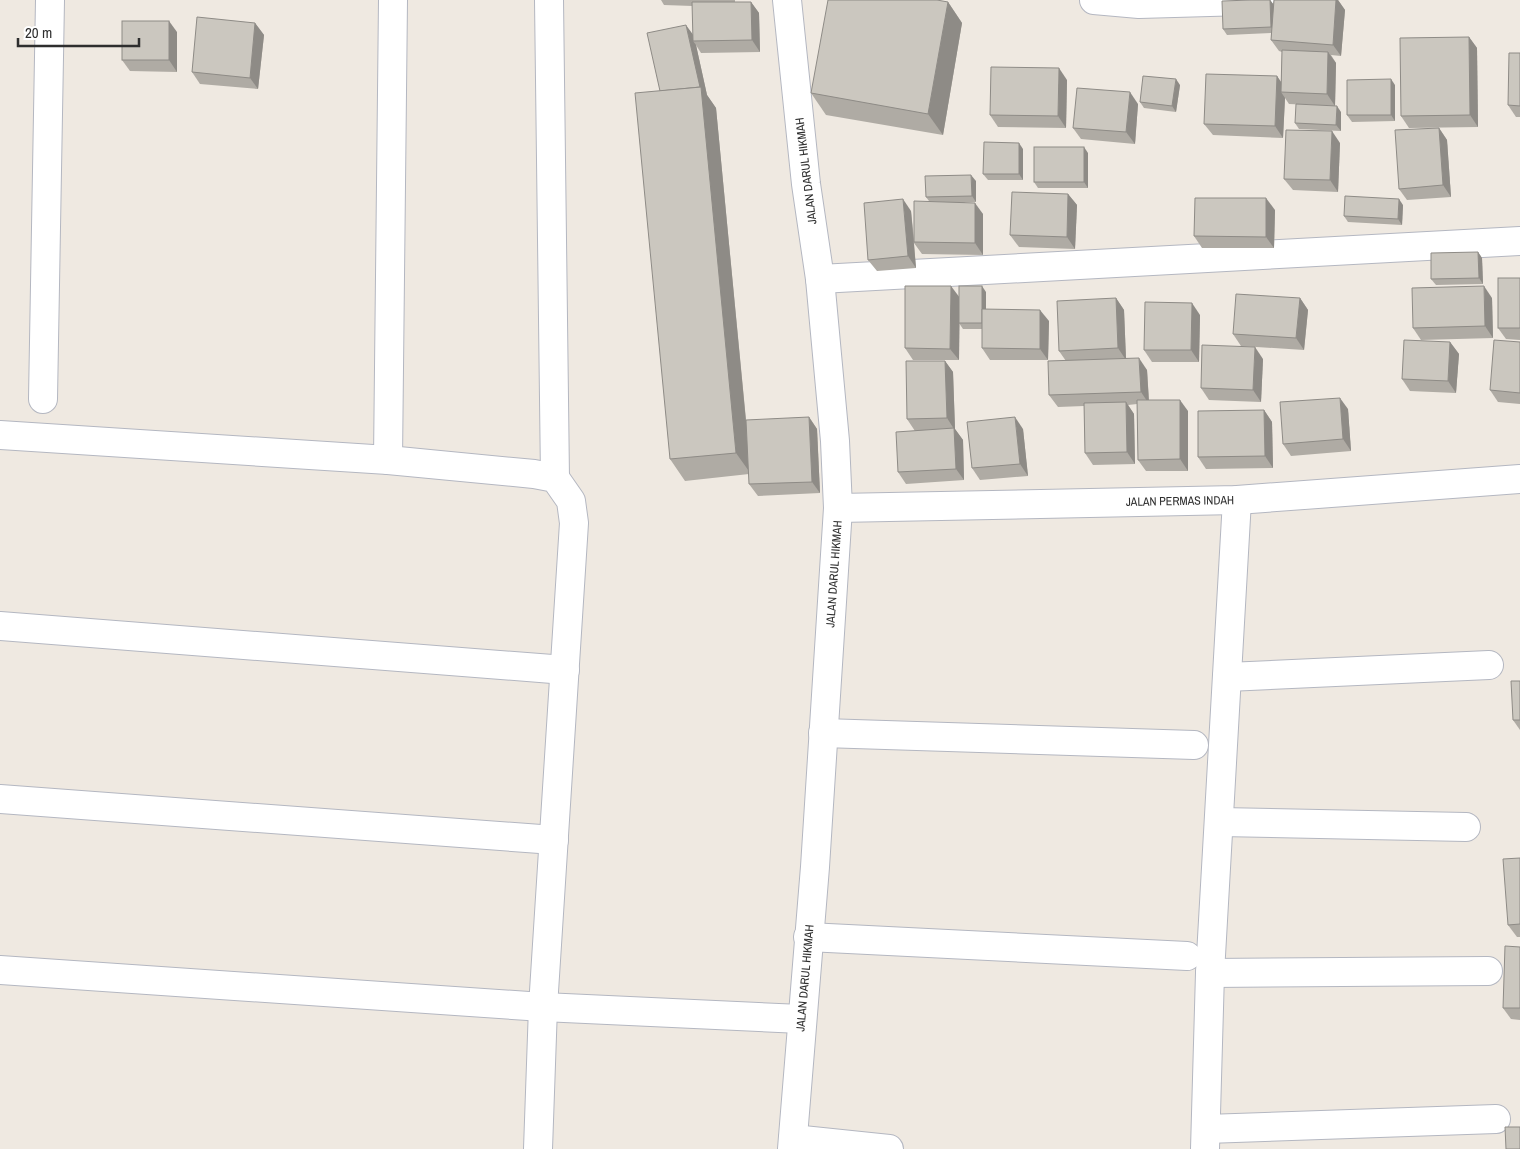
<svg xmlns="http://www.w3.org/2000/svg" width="1520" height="1149" font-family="'Archivo Narrow',sans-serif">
<rect width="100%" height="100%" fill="#efe9e1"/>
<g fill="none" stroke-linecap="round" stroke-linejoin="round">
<g stroke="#b4b7c1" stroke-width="30">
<g id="minor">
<path d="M549,0L555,478"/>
<path d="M787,0L806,184L820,279L835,441L838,508L815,867L792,1149"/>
<path d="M1094,0L1139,4L1280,0"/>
<path d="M820,279L1520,241"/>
<path d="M43,399L50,0"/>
<path d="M0,435L388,460L534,474L555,478L571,501L574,523L543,1007L538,1149"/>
<path d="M388,460L393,0"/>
<path d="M838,508L1237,500L1520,479"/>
<path d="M0,626L565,670"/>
<path d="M1227,677L1489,665"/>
<path d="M823,733L1194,745"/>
<path d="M0,799L554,840"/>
<path d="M1220,822L1466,827"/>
<path d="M808,937L1187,956"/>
<path d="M0,970L543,1007L801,1019"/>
<path d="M1210,973L1488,971"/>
<path d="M1206,1129L1496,1119"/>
<path d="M793,1139L889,1149"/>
<path d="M1205,1149L1210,973L1237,500"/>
</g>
</g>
<use href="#minor" stroke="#fff" stroke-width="28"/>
</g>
<g fill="#afaba4">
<path d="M661,0H735V2H751L759,13L760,52L701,53L696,45L707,95L716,108L747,430L809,417L817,429L820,493L758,496L749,484V474L685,481L670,459L660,91L693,35V6L664,5Z"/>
<path d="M1251,0H1270L1273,4L1274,0H1338L1345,10L1341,56L1331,55L1336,63L1335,106L1289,104L1285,98L1283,138L1213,135L1204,124L1277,76L1281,82L1282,52L1279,51L1271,40V33L1227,35L1223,29Z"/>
<path d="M948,2L962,23L943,135L826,115L811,93Z"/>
<path d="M255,23L264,35L258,89L200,84L192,72Z"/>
<path d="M177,32V72L130,71L122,60Z"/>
<path d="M1469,37L1477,48L1478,127L1409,128L1401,116Z"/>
<path d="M1520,53V117H1516L1508,105Z"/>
<path d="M1067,80L1066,128L998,127L990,115Z"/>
<path d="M1180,85L1176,112L1144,108L1140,102Z"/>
<path d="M1395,85V121L1352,122L1347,115Z"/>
<path d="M1138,104L1135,144L1081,139L1073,128Z"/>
<path d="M1341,112V131L1299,129L1295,123Z"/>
<path d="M1439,128L1447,140L1451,197L1407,200L1399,189Z"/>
<path d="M1340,143L1338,192L1293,190L1284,179Z"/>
<path d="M1023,149V180H988L983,174Z"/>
<path d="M1088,153V188H1038L1034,182Z"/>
<path d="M976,181V202H964L983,214V255L922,254L914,243L916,268L877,271L868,260L911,211L914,239L929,201L926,197Z"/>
<path d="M1068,194L1077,205L1075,249L1019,247L1010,235Z"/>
<path d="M1403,205L1402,225L1348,222L1344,216Z"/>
<path d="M1275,210L1274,248H1202L1194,236Z"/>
<path d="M1478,252L1482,258L1483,284L1436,285L1431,279Z"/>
<path d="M1520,278V340L1506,339L1498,328Z"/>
<path d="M986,292V309L1049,321L1048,360H990L982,348V329H963L959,323V360H913L905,348L959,297Z"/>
<path d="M1116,298L1124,310L1126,358L1147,370L1149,400L1188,411V471H1146L1138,460L1137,404L1128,405L1134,414L1135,464L1093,465L1085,453L1084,406L1058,407L1049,395L1066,361L1059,351Z"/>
<path d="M1300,298L1308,310L1304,350L1241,346L1233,334Z"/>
<path d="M1492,298L1493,338L1421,340L1413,328Z"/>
<path d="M1200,315L1199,362H1152L1144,350Z"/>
<path d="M1450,342L1459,354L1456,393L1410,391L1402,379Z"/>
<path d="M1520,342V404L1498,402L1490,390Z"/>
<path d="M1263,359L1261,402L1209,400L1201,388Z"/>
<path d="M945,361L953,372L955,429L963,440L964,480L906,484L898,472L915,431L907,419Z"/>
<path d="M1348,409L1351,451L1291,456L1283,444Z"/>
<path d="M1264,410L1272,422L1273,468L1206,469L1198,457Z"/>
<path d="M1023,429L1028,476L980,480L972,468Z"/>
<path d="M1520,681V730L1513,720Z"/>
<path d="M1520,858V937H1517L1508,925Z"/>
<path d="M1520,947V1020L1511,1019L1503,1008Z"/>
</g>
<g fill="#8e8b86">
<path d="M1270,0L1274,5L1275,33L1271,27Z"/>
<path d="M1336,0H1338L1345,10L1341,56L1333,45Z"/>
<path d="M751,2L759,13L760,52L752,40Z"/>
<path d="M948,2L962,23L943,135L928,114Z"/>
<path d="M169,21L177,32V72L169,60Z"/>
<path d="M255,23L264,35L258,89L250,78Z"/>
<path d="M686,25L694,36L693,41L696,45L707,95L716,108L751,474L736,453L700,89Z"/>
<path d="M1469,37L1477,48L1478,127L1470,115Z"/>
<path d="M1328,52L1336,63L1335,106L1327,94Z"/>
<path d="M1059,68L1067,80L1066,128L1058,116Z"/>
<path d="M1277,76L1285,88L1281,92L1285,98L1283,138L1275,126Z"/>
<path d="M1176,79L1180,85L1176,112L1172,106Z"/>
<path d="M1391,79L1395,85V121L1391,115Z"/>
<path d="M1130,92L1138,104L1135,144L1126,132Z"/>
<path d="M1337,106L1341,112V131L1336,125Z"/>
<path d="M1439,128L1447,140L1451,197L1443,185Z"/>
<path d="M1332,131L1340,143L1338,192L1330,180Z"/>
<path d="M1019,143L1023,149V180L1019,174Z"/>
<path d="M1084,147L1088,153V188L1084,182Z"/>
<path d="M971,175L976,181V202L972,196Z"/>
<path d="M1068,194L1077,205L1075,249L1067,237Z"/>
<path d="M1266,198L1275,210L1274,248L1266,237Z"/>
<path d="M903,199L911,211L916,268L908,256Z"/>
<path d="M1399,199L1403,205L1402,225L1398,219Z"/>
<path d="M975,203L983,214V255L975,243Z"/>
<path d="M1478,252L1482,258L1483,284L1479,278Z"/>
<path d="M951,286L960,298L959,360L950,349Z"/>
<path d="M982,286L986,292V329L982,323Z"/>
<path d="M1484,286L1492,298L1493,338L1485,326Z"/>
<path d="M1116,298L1124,310L1126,360L1118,348Z"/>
<path d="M1300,298L1308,310L1304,350L1296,338Z"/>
<path d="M1192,303L1200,315L1199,362L1191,350Z"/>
<path d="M1040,310L1049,321L1048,360L1040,349Z"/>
<path d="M1450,342L1459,354L1456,393L1448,381Z"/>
<path d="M1255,347L1263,359L1261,402L1253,390Z"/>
<path d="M1139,358L1147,370L1149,404L1141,392Z"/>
<path d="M945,361L953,372L955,429L963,440L964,480L956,469L954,429L947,418Z"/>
<path d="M1340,398L1348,409L1351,451L1343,439Z"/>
<path d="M1180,400L1188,411V471L1180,459Z"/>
<path d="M1126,402L1134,414L1135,464L1127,452Z"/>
<path d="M1264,410L1272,422L1273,468L1265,456Z"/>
<path d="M809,417L817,429L820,493L812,482Z"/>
<path d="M1015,417L1023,429L1028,476L1020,464Z"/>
</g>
<g fill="#cbc7bf" stroke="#8e8b86">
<path d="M828,0H937L948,2L928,114L811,93Z"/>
<path d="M1251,0H1270L1271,27L1223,29L1222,1Z"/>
<path d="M1274,0H1336L1333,45L1271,40Z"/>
<path d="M692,2H751L752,40L693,41Z"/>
<path d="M197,17L255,23L250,78L192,72Z"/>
<rect x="122" y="21" width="47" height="39"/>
<path d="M686,25L700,87L660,91L647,33Z"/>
<path d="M1469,37L1470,115L1401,116L1400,38Z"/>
<path d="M1282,50L1328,52L1327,94L1281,92Z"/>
<path d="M1509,53H1520V106L1508,105Z"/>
<path d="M991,67L1059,68L1058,116L990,115Z"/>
<path d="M1206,74L1277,76L1275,126L1204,124Z"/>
<path d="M1143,76L1176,79L1172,106L1140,102Z"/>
<path d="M1391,79V115H1347V80Z"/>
<path d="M701,87L736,453L670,459L635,93Z"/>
<path d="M1077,88L1130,92L1126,132L1073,128Z"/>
<path d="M1296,104L1337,106L1336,125L1295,123Z"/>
<path d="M1439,128L1443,185L1399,189L1395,130Z"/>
<path d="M1286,130L1332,131L1330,180L1284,179Z"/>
<path d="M984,142L1019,143V174H983Z"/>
<rect x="1034" y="147" width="50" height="35"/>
<path d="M971,175L972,196L926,197L925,176Z"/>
<path d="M1012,192L1068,194L1067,237L1010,235Z"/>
<path d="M1345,196L1399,199L1398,219L1344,216Z"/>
<path d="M1195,198H1266V237L1194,236Z"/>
<path d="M903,199L908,256L868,260L864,203Z"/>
<path d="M914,201L975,203V243L914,242Z"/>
<path d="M1478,252L1479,278L1431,279V253Z"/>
<rect x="1498" y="278" width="22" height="50"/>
<path d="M905,286H951L950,349L905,348Z"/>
<rect x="959" y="286" width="23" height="37"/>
<path d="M1484,286L1485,326L1413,328L1412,288Z"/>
<path d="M1236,294L1300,298L1296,338L1233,334Z"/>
<path d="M1116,298L1118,348L1059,351L1057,301Z"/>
<path d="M1145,302L1192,303L1191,350H1144Z"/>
<path d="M982,309L1040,310V349L982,348Z"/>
<path d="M1404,340L1450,342L1448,381L1402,379Z"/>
<path d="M1494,340L1520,342V393L1490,390Z"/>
<path d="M1202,345L1255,347L1253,390L1201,388Z"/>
<path d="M1139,358L1141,392L1049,395L1048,361Z"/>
<path d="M906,361H945L947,418L907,419Z"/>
<path d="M1340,398L1343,439L1283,444L1280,402Z"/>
<path d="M1137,400H1180V459L1138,460Z"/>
<path d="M1126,402L1127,452L1085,453L1084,403Z"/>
<path d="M1264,410L1265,456L1198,457V411Z"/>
<path d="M809,417L812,482L749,484L746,420Z"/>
<path d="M1015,417L1020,464L972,468L967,422Z"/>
<path d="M954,428L956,469L898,472L896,432Z"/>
<path d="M1511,681H1520V720H1513Z"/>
<path d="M1520,858V924L1508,925L1503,859Z"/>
<path d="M1505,946L1520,947V1008H1503Z"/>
<path d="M1505,1127H1520V1149H1506Z"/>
</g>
<g text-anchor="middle" stroke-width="5" stroke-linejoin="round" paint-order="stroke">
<g font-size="12" fill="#2e2e2e" stroke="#fff">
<text transform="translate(806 171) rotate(-97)" y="4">JALAN DARUL HIKMAH</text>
<text transform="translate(1180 501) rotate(-1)" y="4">JALAN PERMAS INDAH</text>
<text transform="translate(834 574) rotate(-86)" y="4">JALAN DARUL HIKMAH</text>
<text transform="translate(805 978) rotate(-85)" y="4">JALAN DARUL HIKMAH</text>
</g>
</g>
<path d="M18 38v8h121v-8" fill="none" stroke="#2e2e2e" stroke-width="2.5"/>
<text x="25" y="38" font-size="15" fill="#2e2e2e" stroke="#ffffff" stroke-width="4" paint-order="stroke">20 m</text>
</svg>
